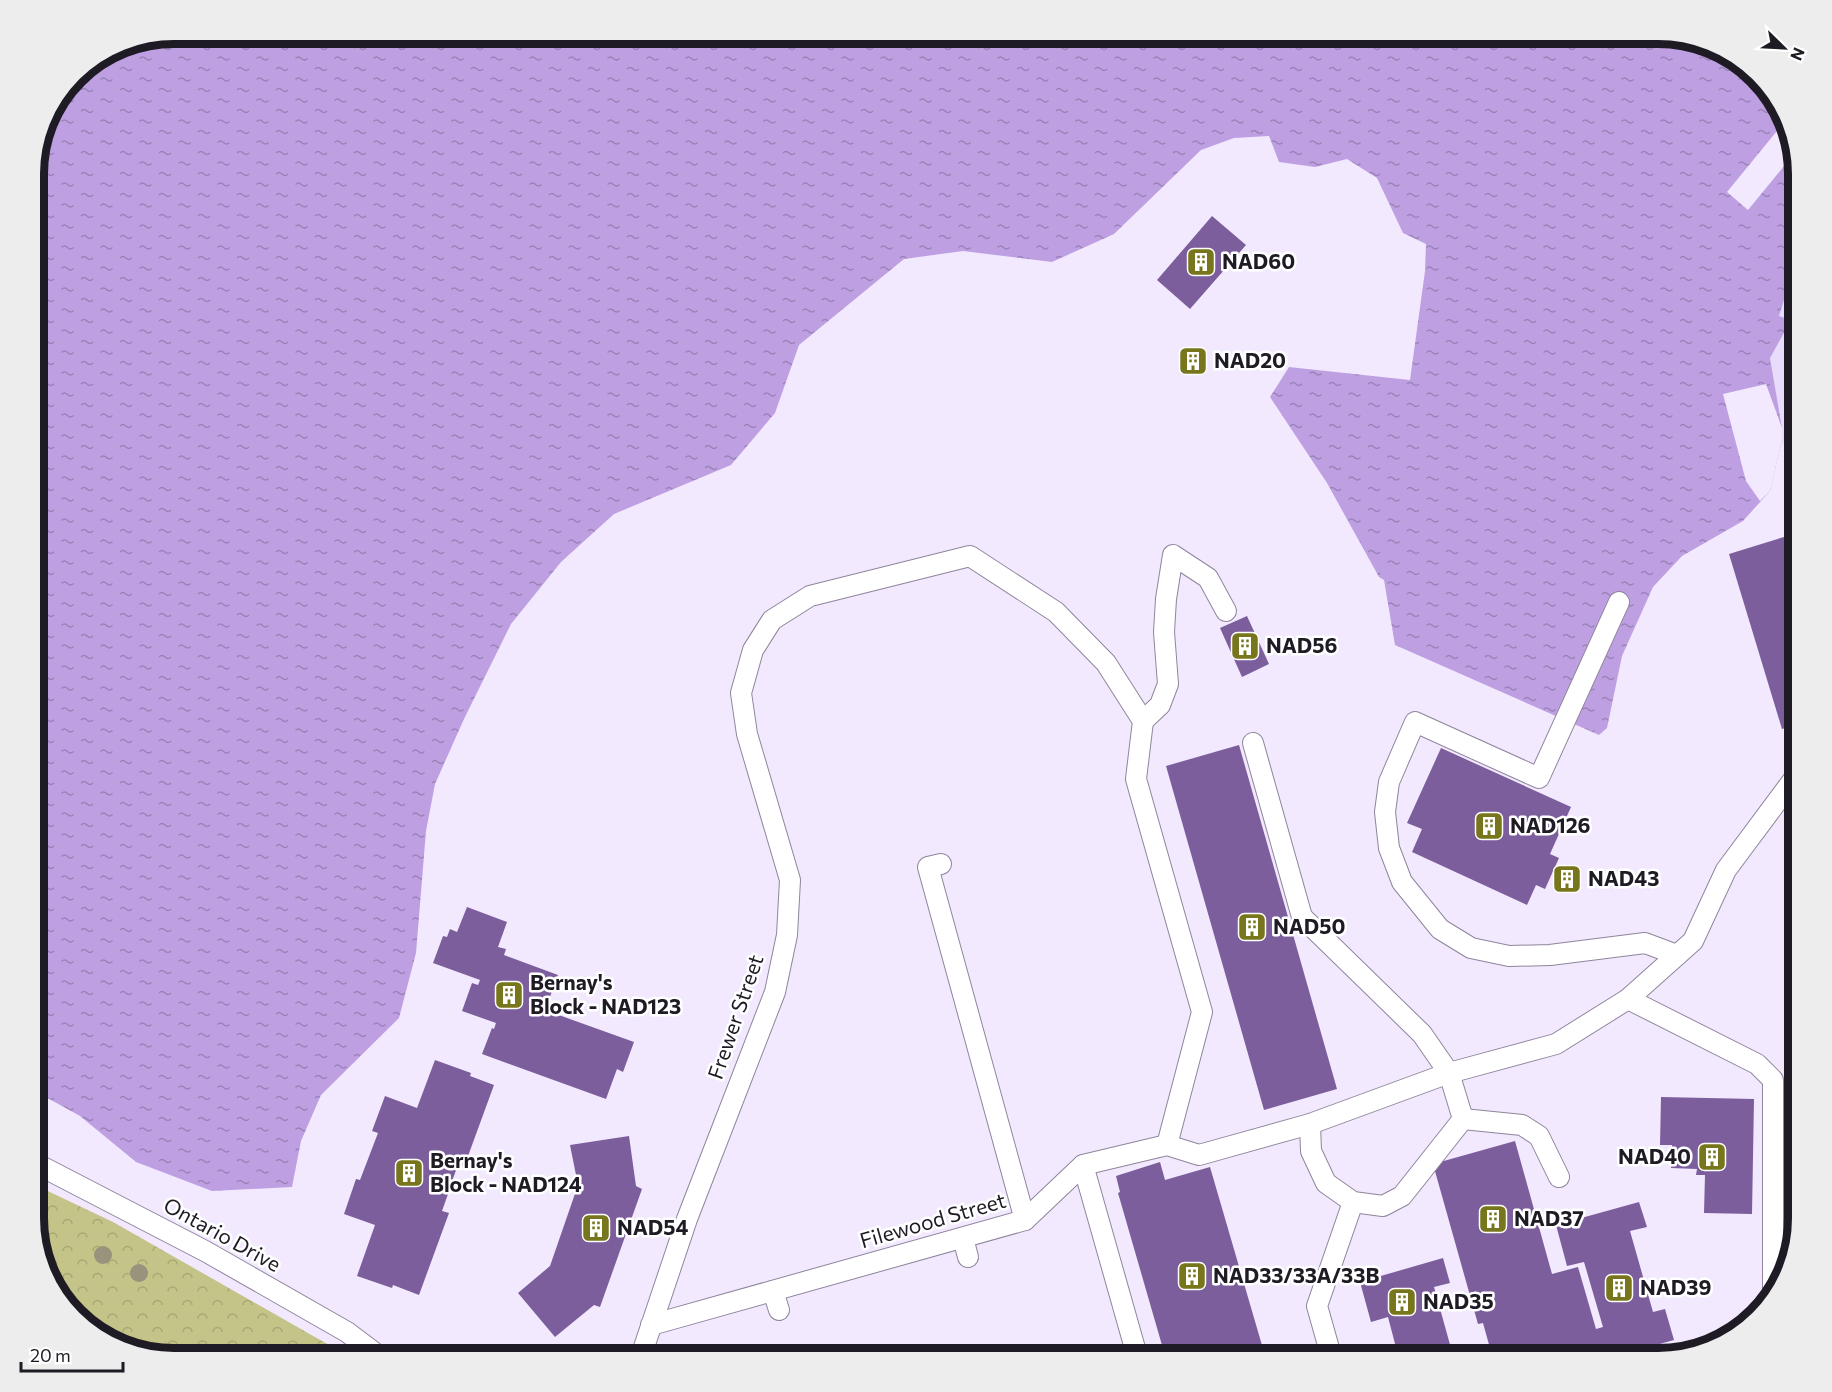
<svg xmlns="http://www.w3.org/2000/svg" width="1832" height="1392" font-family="Commissioner,sans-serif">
<defs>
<pattern id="forest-crowns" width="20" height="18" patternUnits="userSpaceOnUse" patternTransform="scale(1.5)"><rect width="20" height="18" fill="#c4c488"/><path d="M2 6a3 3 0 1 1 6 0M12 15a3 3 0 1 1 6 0" fill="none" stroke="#a8a875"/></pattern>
<pattern id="water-ripples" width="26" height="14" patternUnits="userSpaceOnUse" patternTransform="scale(1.5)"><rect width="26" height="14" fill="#bea0e2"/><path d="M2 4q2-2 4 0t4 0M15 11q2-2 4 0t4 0" fill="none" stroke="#9a82b7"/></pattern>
</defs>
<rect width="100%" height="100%" fill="#f2e9fe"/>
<g fill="#e9dbfc">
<path d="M1799,252V460L1791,458L1782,442V428L1770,358L1790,320L1779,316Z"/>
<path d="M1799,853V1218L1785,1259L1782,1242L1786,882Z"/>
</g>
<path fill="url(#forest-crowns)" d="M33,1184L113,1222L329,1345L346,1359H174L88,1330L48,1281L33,1227Z"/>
<path fill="url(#water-ripples)" d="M174,33H1658L1744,62L1785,112L1799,174V252L1779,316L1791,320L1770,358L1782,428V440L1770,491L1743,521L1682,556L1653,587L1622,656L1607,728L1599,735L1395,645L1384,580L1379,577L1327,483L1270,397L1289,367L1410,380L1425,271L1426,244L1403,233L1377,178L1347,159L1315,167L1279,162L1269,136L1234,138L1201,150L1114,234L1052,262L963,251L904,259L799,345L775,413L731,465L614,514L561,562L511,624L464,719L435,784L426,831L416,953L399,1018L321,1095L301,1141L292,1187L212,1191L136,1162L80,1116L33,1090V164L48,111L81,68L120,44Z"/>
<g fill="#f2e9fe">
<path d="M1786,120L1794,154L1748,210L1727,192Z"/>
<path d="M1766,384L1782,428V440L1770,491L1760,501L1746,481L1723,394Z"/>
</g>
<g fill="#7b5e9b">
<path d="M1212,216L1246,245L1190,309L1157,280Z"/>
<path d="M1190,351L1203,357L1195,372L1182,366Z"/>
<path d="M1787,536L1799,576V724L1782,729L1729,554Z"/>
<path d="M1247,616L1269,664L1242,677L1220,628Z"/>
<path d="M1239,745L1337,1089L1264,1110L1166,766Z"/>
<path d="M1441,748L1571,807L1550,854L1559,858L1545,889L1536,885L1527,905L1412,852L1422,829L1407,823Z"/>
<path d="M1562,865L1580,873L1572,892L1553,885Z"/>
<path d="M467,907L507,922L498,947L506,949L504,955L558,975L547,1005H544L542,1009L634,1042L623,1072L617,1069L606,1099L482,1054L492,1028L494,1029L496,1023L462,1011L472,983L478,985L480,980L433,963L443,936L447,937L450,929L457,932Z"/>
<path d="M435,1060L471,1073L470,1076L494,1085L464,1167L458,1165L452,1181L446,1179L441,1191L448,1194L442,1211L449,1213L419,1295L393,1285L392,1288L357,1276L375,1225L344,1214L356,1179L360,1180L378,1133L372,1131L385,1096L417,1108Z"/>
<path d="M1661,1097L1754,1099L1752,1214L1704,1213L1705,1175H1696L1697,1169L1671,1168L1672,1145H1660Z"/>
<path d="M629,1136L636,1186L642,1189L600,1307L594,1305L555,1337L518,1293L550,1266L578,1185L570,1145Z"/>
<path d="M1515,1141L1552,1274L1578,1267L1596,1329L1603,1327L1584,1262L1567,1266L1556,1225L1639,1202L1647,1227L1630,1231L1653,1312L1665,1309L1674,1340L1645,1348L1648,1357L1640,1359H1493L1483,1323L1478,1324L1433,1164Z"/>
<path d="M1160,1162L1165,1180L1210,1167L1266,1359H1166L1118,1193L1120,1192L1116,1176Z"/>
<path d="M1443,1258L1450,1283L1434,1287L1454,1359H1399L1388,1317L1371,1322L1360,1282Z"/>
</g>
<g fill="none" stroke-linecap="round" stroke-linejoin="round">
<g stroke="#8f859c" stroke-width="22">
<g id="service">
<path d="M1619,602L1539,778L1415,722L1389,782L1385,812L1389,848L1402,882L1440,929L1471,948L1509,956L1550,955L1645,943L1677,955"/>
<path d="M1143,721L1160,705L1168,684L1164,632L1166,599L1173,555L1208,578L1226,611"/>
<path d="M1253,743L1302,917L1422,1034L1449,1073L1463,1119"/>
<path d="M941,864L928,867L1025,1220"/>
<path d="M1628,999L1757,1064L1773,1080V1294"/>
<path d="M1463,1119L1522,1125L1539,1136L1559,1177"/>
<path d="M1310,1124L1311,1151L1326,1183L1353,1202L1383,1206L1402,1196L1463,1119"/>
<path d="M33,1162L205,1251L347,1332L383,1359"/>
<path d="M1083,1165L1138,1359"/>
<path d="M963,1238L968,1257"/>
<path d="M773,1291L779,1310"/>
<path d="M651,1325L1025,1220L1083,1165L1167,1145L1199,1155L1310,1124L1449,1073L1556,1044L1628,999L1693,941L1726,870L1799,772"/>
<path d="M640,1359L687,1219L775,992L787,935L790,880L747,734L741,693L753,650L772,620L810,596L970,556L1056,612L1106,663L1143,721L1136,779L1202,1012L1167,1145"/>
<path d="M1332,1359L1317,1306L1353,1202"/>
</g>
</g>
<use href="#service" stroke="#fff" stroke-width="20"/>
</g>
<g fill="#98937d">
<circle cx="103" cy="1255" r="9"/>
<circle cx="139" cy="1273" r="9"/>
</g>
<defs>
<g id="building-square" transform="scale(1.5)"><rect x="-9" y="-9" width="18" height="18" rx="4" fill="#78761c" stroke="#fff"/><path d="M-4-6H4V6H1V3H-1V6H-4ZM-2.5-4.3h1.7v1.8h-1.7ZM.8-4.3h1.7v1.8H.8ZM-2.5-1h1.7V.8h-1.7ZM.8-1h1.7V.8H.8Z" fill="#fff"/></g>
</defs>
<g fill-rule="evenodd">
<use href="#building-square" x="1201" y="262"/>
<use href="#building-square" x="1193" y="361"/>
<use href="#building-square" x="1245" y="646"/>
<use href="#building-square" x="1489" y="826"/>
<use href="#building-square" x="1567" y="879"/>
<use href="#building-square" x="1252" y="927"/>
<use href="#building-square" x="509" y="995"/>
<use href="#building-square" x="1712" y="1157"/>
<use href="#building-square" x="409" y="1173"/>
<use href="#building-square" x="1493" y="1219"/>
<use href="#building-square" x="596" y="1228"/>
<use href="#building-square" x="1192" y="1276"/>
<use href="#building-square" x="1619" y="1288"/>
<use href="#building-square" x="1402" y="1302"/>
</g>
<g text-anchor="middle" stroke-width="5" stroke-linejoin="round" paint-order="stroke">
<g font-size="21" font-weight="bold" fill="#1f1b24" stroke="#fff" text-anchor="start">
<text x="1222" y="269">NAD60</text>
<text x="1214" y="368">NAD20</text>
<text x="1266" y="653">NAD56</text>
<text x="1510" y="833">NAD126</text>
<text x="1588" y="886">NAD43</text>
<text x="1273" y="934">NAD50</text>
<text x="530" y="990">Bernay's<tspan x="530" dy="24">Block - NAD123</tspan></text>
<text x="1691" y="1164" text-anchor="end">NAD40</text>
<text x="430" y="1168">Bernay's<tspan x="430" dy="24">Block - NAD124</tspan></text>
<text x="1514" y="1226">NAD37</text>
<text x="617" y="1235">NAD54</text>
<text x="1213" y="1283">NAD33/33A/33B</text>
<text x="1640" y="1295">NAD39</text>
<text x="1423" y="1309">NAD35</text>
</g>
<g font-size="21" fill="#1f1b24" stroke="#fff">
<text transform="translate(736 1017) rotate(-71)" y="7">Frewer Street</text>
<text transform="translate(933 1221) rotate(-16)" y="7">Filewood Street</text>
<text transform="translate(222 1235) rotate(29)" y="7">Ontario Drive</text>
</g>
</g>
<path d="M0 0H1832V1392H0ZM174 44H1658A130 130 0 0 1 1788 174V1218A130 130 0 0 1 1658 1348H174A130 130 0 0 1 44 1218V174A130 130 0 0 1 174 44Z" fill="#ededed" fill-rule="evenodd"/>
<path fill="none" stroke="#1f1b24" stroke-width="8" d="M174 44H1658A130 130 0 0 1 1788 174V1218A130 130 0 0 1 1658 1348H174A130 130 0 0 1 44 1218V174A130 130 0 0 1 174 44Z"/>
<g transform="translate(1784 48) rotate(114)" stroke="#ffffff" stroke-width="4.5" paint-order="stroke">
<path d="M0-4.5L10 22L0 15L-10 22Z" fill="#1f1b24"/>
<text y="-9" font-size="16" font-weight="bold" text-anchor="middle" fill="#1f1b24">N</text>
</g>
<path d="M21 1362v9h102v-9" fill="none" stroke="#1f1b24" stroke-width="3"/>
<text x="30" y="1362" font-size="18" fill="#1f1b24" stroke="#ffffff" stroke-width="4.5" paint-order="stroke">20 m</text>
</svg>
